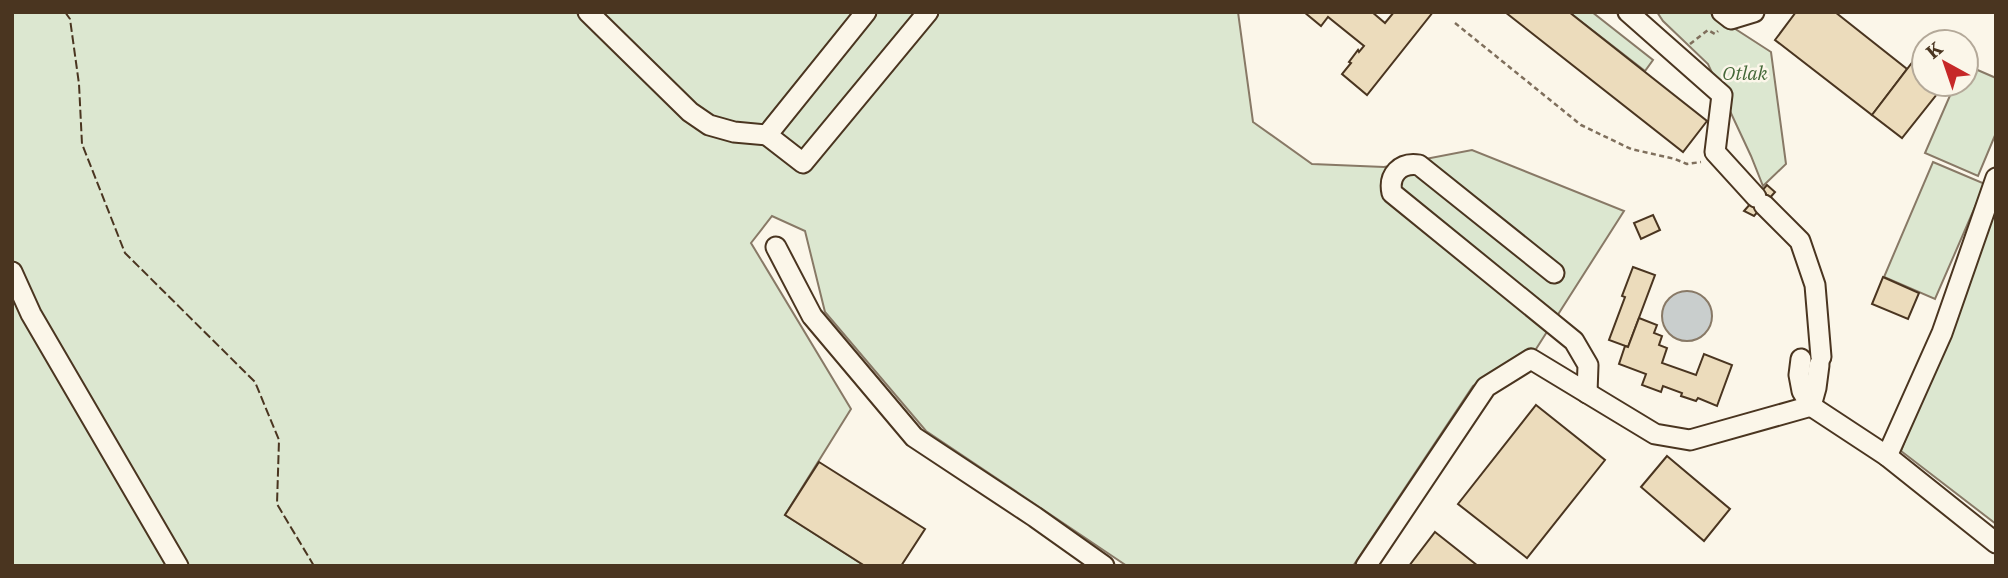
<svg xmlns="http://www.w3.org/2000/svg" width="2008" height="578" font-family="'IBM Plex Serif',serif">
<rect width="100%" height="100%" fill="#fbf6e9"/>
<g fill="#dce7d0" stroke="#887966" stroke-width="2">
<path d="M12,12H1238L1253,122L1312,164L1384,167L1472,150L1624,211L1536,349L1473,386L1353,566H1127L926,431L825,312L805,231L772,216L751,243L851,409L785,515L865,566H12Z"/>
<path d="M1569,12H1592L1653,60L1645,71Z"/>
<path d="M1657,12H1709L1771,52L1786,164L1763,186L1751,156L1708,64L1663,21Z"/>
<path d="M1966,65L1996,78V133L1978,176L1925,153L1955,84H1966Z"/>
<path d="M1933,162L1985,184L1935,299L1884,277Z"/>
<path d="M1996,201V524L1901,451Z"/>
</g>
<circle fill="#c9cecd" stroke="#887966" stroke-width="2" cx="1687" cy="316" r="25"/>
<g fill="#ecdcbc" stroke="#4a3520" stroke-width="2">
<path d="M1304,12H1372L1385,23L1394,12H1433L1367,95L1342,74L1351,63L1349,62L1358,50L1359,52L1364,46L1328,17L1321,26Z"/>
<path d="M1505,12H1569L1707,121L1683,152Z"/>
<path d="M1796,12H1835L1907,69L1872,115L1775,40Z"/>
<path d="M1924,47V84H1945L1902,138L1872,115Z"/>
<path d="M1767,185L1775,192L1754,216L1744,211Z"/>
<path d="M1653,215L1660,230L1641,239L1634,223Z"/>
<path d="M1633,267L1655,275L1628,347L1609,340L1625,297L1622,296Z"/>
<path d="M1883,277L1919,293L1908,319L1872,304Z"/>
<path d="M1639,318L1657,325L1654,333L1662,336L1659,345L1667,348L1662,363L1696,375L1704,354L1732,365L1717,406L1698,398L1696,401L1681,396L1682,393L1663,386L1661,392L1642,385L1646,374L1619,364L1625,346L1628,347Z"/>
<path d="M1536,405L1605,460L1527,558L1458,504Z"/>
<path d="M1667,456L1730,509L1704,541L1641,487Z"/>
<path d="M819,462L925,529L901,566H865L785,515Z"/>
<path d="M1435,532L1478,566H1409Z"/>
</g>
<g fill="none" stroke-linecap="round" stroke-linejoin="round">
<g stroke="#4a3520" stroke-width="23">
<g id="minor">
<path d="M588,12L690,112L709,125L734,132L767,135"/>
<path d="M866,12L767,135L803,163L928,12"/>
<path d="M1628,12L1722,95L1715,152L1756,197"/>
<path d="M1722,12L1731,19L1754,12"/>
<path d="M1764,205L1800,241L1815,285L1821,357"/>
<path d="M776,247L812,316L914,437L1035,517L1104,566"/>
<path d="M12,272L31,314L178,566"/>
<path d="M1554,273L1419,165C1400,162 1388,175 1392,193L1574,341L1588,365L1587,393"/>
<path d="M1801,359L1799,375L1802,391L1811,406L1887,456L1996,543"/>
<path d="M1811,406L1816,388L1819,365"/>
<path d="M1887,456L1942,333L1996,178"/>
<path d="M1366,566L1486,387L1531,359L1655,434L1690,440L1811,406"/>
</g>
</g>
<g stroke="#7f6f5c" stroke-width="2.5" stroke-dasharray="5 3.5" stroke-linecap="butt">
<path d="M1455,23L1581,125L1631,149L1675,159L1687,164L1701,162"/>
<path d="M1690,44L1708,30L1715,34L1718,31"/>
</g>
<use href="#minor" stroke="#fbf6e9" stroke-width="19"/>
<path stroke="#4a3520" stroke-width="2" stroke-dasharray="9 3.5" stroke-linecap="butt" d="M65,12L70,19L79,84L82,144L125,253L255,382L279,440L277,504L314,566"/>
</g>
<g text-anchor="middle" stroke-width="5" stroke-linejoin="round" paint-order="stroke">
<g font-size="19" font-style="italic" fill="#436837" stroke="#fbf6e9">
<text x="1745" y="80">Otlak</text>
</g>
</g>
<rect width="2008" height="578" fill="none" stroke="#4a3520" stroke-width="28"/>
<g transform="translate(1945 63) rotate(320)"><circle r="33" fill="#fbf6e9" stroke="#b4a999" stroke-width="2"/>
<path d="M0-5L12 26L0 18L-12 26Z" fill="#c62828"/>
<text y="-10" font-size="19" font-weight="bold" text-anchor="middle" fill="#4a3520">K</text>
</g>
</svg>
